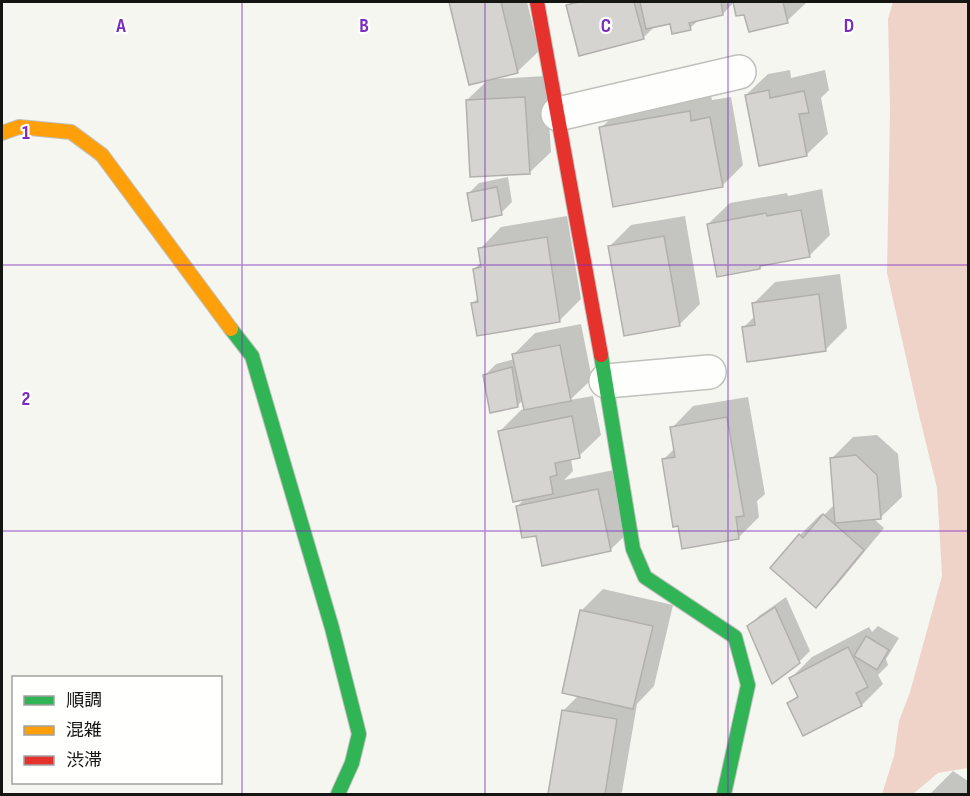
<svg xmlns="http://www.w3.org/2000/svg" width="970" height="796" font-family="'Sofia Sans Condensed','Noto Sans JP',sans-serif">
<rect width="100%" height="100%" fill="#f6f6f1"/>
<path fill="#f0d3c8" d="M893,2H968V768L938,773L913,794H882L894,756L899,721L910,692L942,576L937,488L919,415L887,273L890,110L888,19Z"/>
<g fill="#0003">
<path d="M451,2H527L539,51L517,72L494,77V79L546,76L551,152L529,173L467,100L490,78L470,83Z"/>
<path d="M572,2H807L787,21L746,13L737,15L734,2L723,14L700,19L690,28L671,22L655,26L643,38L568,5Z"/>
<path d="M790,70L791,78L825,70L829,90L821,98L828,134L806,155L746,95L768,74Z"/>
<path d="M710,91L712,100L731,97L743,165L722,186L601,128L622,107Z"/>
<path d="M508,177L512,202L501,213L468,194L479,183Z"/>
<path d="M822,189L830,235L809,256L763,264L759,268L708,224L730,203L787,193L788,196Z"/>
<path d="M567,216L581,299L560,320L473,303L479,297L474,269L482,262L480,249L501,227Z"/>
<path d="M685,216L700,304L679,325L610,246L631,225Z"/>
<path d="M840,274L847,328L826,349L744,327L755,316L754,303L775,282Z"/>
<path d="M581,324L592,379L570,400L593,396L601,435L579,456L571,459L573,471L564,480L619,469L632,529L610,550L517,507L526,497L500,431L521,410L525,409L523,400L518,405L485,375L496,364L515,359L514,354L535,333Z"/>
<path d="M748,397L765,494L757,501L759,517L738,538L663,460L675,448L672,428L693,406Z"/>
<path d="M877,435L898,454L902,497L880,518L874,519L884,528L837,585L816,606L800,535L821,514L823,516L835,504L832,458L853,437Z"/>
<path d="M603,589L673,605L654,686L637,704L622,792L619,794H550L563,711L579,695L582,610Z"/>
<path d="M786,597L810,651L799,662L748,627L759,616Z"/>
<path d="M878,626L899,638L886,659L888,665L878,675L883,684L862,705L789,704L799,694L791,678L812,657L869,627L872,632Z"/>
<path d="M953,771L968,781V794H930Z"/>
</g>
<g fill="#d5d4d0" stroke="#b1b0ac" stroke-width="1.5">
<path d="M449,2H501L518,73L469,85Z"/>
<path d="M579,2H634L644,39L579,56L566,5Z"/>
<path d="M640,2H721L723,15L689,23L691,30L672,34L670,24L646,29Z"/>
<path d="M733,2H783L788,23L749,32L744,15L736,16Z"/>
<path d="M769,90L770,98L804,91L809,113L799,114L807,156L759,166L745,95Z"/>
<path d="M525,97L530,174L470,177L466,100Z"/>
<path d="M690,111L691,121L710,117L723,187L613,207L599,127Z"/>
<path d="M497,187L502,215L472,221L467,193Z"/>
<path d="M801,210L810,257L760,266V269L717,277L707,224L766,213L767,216Z"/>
<path d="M664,236L680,326L624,336L608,246Z"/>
<path d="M547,237L560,322L477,336L471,303L478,302L473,269L481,267L478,248Z"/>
<path d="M819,294L826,351L747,362L742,327L755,325L752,303Z"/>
<path d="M560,345L571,401L524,410L512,354Z"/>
<path d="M512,367L518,407L490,413L483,375Z"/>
<path d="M572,416L580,458L555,463L557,475L550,477L553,494L513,502L498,431Z"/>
<path d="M727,417L744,516L736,517L739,539L682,549L678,526L673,527L662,459L675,457L670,427Z"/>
<path d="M856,455L877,475L881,519L835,523L830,458Z"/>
<path d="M598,489L611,551L542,566L536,536L522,538L516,506Z"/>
<path d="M823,514L864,550L816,608L770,568L799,534L803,538Z"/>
<path d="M775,607L800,663L772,684L747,626Z"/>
<path d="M580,610L653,626L633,709L562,693Z"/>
<path d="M866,636L889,650L877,670L854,656Z"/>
<path d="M848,647L868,687L856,693L862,706L803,736L787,703L798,697L789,678Z"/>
<path d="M562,710L617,719L605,794H548Z"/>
</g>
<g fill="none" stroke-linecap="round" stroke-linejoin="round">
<g stroke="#c0c0bc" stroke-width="36">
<g id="street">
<path d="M558,114L739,72"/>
<path d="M606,381L709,372"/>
</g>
</g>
<g stroke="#c0c0bc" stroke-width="16">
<g id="fast">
<path d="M231,329L252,356L332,628L359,734L352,763L338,794"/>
<path d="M601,355L633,549L645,577L735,637L748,685L724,794"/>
</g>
</g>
<g stroke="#c0c0bc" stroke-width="16">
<path id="slow" d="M2,133L19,127L71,132L102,155L231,329"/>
</g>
<g stroke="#c0c0bc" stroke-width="16">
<path id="jam" d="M537,2L601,355"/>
</g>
<use href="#street" stroke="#fefefd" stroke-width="33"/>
<use href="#fast" stroke="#30b455" stroke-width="14"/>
<use href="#slow" stroke="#ff9f0a" stroke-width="14"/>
<use href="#jam" stroke="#e5322d" stroke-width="14"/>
</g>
<path fill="none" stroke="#7b2cbf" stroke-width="1.5" stroke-opacity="0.55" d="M242,2V794M485,2V794M728,2V794M2,265H968M2,531H968"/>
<g font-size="20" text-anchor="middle" font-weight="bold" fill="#7b2cbf" stroke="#fffffe" stroke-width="4.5" stroke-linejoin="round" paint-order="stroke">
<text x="121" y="32">A</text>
<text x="364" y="32">B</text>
<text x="606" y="32">C</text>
<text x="849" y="32">D</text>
<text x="26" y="139">1</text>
<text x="26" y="405">2</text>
</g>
<rect width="970" height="796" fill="none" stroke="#151512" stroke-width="6"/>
<rect x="12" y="676" width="210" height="108" fill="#fffffe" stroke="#a1a1a0" stroke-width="1.5"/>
<rect x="24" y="696" width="30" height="9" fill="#30b455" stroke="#a1a1a0" stroke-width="1.5"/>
<text x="66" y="706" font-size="18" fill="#151512">順調</text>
<rect x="24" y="726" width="30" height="9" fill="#ff9f0a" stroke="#a1a1a0" stroke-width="1.5"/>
<text x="66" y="736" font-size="18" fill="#151512">混雑</text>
<rect x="24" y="756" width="30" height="9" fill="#e5322d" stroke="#a1a1a0" stroke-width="1.5"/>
<text x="66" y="766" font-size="18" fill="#151512">渋滞</text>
</svg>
